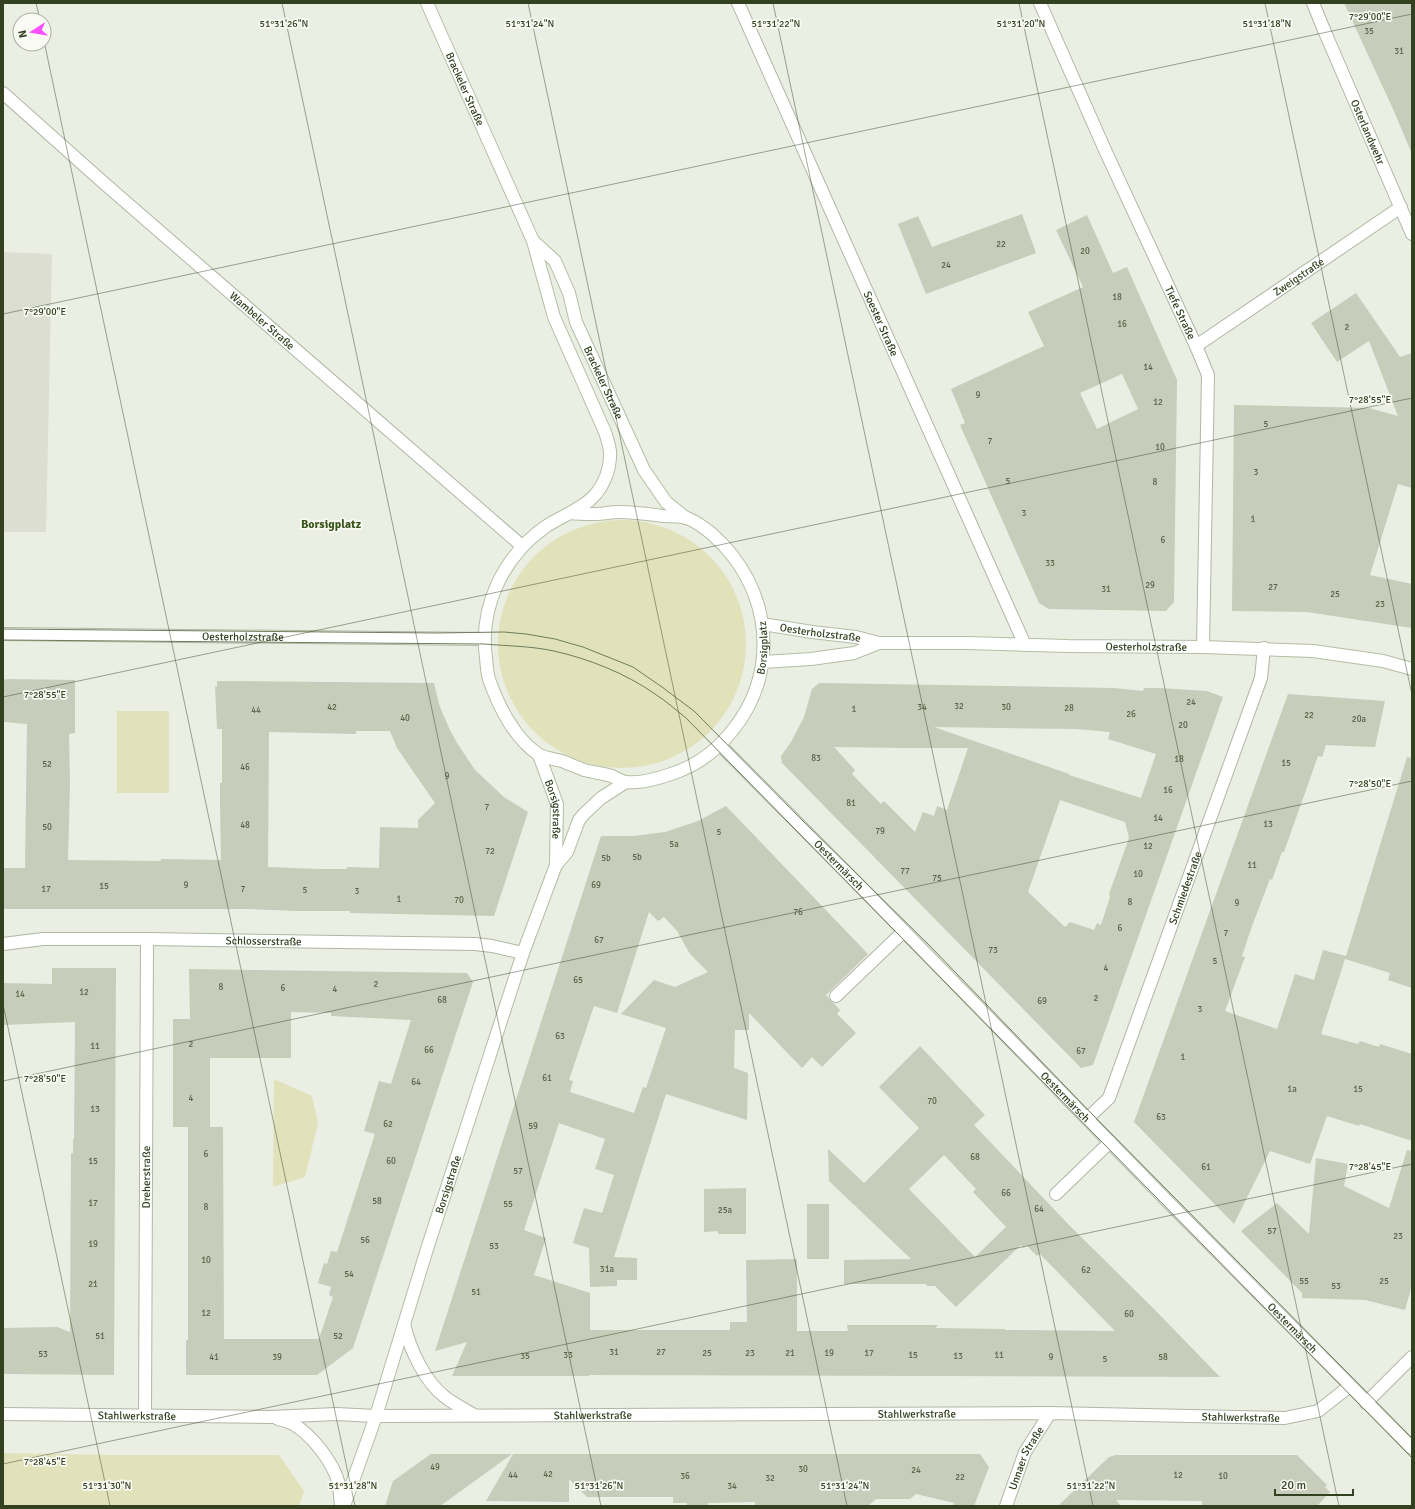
<svg xmlns="http://www.w3.org/2000/svg" width="1415" height="1509" font-family="Signika,sans-serif">
<rect width="100%" height="100%" fill="#ebeee3"/>
<path fill="#dbded1" d="M3,252L52,254L46,532H3Z"/>
<g fill="#e1e1ba">
<circle cx="622" cy="644" r="124"/>
<rect x="117" y="711" width="52" height="82"/>
<path d="M274,1079L312,1096L318,1123L305,1177L273,1187Z"/>
<path d="M3,1453L107,1455H279L304,1491L299,1506H3Z"/>
</g>
<g fill="#c7ccbb" fill-rule="evenodd">
<path d="M1344,3H1412V154L1393,109Z"/>
<path d="M1022,214L1036,253L926,294L898,224L918,216L932,247Z"/>
<path d="M1087,215L1113,273L1127,267L1177,380L1174,602L1166,611L1049,609L1039,603L960,425L965,423L951,389L1044,346L1028,312L1083,287L1056,230ZM1122,374L1138,409L1097,429L1080,393Z"/>
<path d="M1356,293L1400,357L1412,353V488L1398,484L1370,575L1412,584V628L1307,612L1232,611L1234,405L1369,408L1398,416L1369,341L1337,362L1311,323Z"/>
<path d="M8,679L75,680V733L69,734L70,783L68,860L161,861V859L221,860L220,804V783H222V729H217L215,686L217,687V681L434,683L440,707L449,728L457,743L475,770L504,797L528,812L494,916L350,913V911H296L247,909H3V868H25L27,724L3,722V680ZM356,731H390L397,748L435,803L418,820V828L380,827L379,868L347,867V869H319L268,867L269,732L356,734Z"/>
<path d="M819,683L1114,688L1143,691L1144,688H1159L1207,691L1223,697L1093,1065L1081,1068L782,763L781,756L791,742L804,717L812,689ZM934,727L1076,729L1110,732L1108,739L1156,754L1141,798L1069,775V774ZM834,747L903,748H968L947,810L937,806L934,816L923,812L915,832L884,801L881,804L852,774L855,770ZM1060,800L1125,822L1129,838L1109,894L1110,897L1101,925L1097,923L1094,930L1070,922L1065,927L1028,892Z"/>
<path d="M1288,694L1385,701L1375,747L1326,745L1322,757L1318,756L1284,852H1282L1272,880L1270,879L1252,926L1242,956L1245,957L1225,1011L1277,1029L1295,974L1314,980L1323,950L1346,956L1407,757L1412,758V988L1388,980L1390,973L1345,959L1321,1034L1358,1044L1360,1041L1379,1047L1380,1044L1412,1054V1141L1360,1124L1359,1126L1327,1116L1310,1164L1270,1151L1234,1224L1134,1122Z"/>
<path d="M726,806L868,954L826,995L840,1010L837,1014L856,1033L822,1067L812,1057L802,1068L749,1013V1030H735L734,1068L748,1073L747,1120L666,1094L614,1257L637,1258V1280H617V1286L590,1287L589,1248L573,1243L584,1208L602,1213L614,1175L595,1169L605,1139L559,1123L524,1230L546,1238L534,1275L590,1293V1330H730V1322H747L746,1260L797,1259V1331H848L847,1325H938L935,1328L1005,1329V1330L1115,1331L1040,1254L1037,1256L1026,1245L1024,1248L1021,1245L956,1307L935,1286H927L926,1284H844V1260L911,1259L829,1181L828,1149L864,1183L919,1128L879,1087L920,1046L985,1115L974,1125L1069,1225L1153,1308L1220,1377L589,1375V1376H452L467,1342L435,1351L601,836H634L665,832L698,821ZM649,912L658,921L664,917L677,931L690,954L708,972L675,987L654,980L621,1014L666,1028L646,1088L643,1087L634,1113L570,1092L573,1081L569,1080L594,1006L617,1013ZM944,1155L976,1189L973,1192L1006,1227L975,1257L909,1189Z"/>
<path d="M52,968H116L114,1375L3,1374V1328L57,1327L70,1332L71,1153H73V1139H74L75,1022L3,1025V983L52,984Z"/>
<path d="M189,969L467,973L473,982L353,1348L317,1375H186V1340H188V1127H173V1019H190ZM291,1012L331,1013V1016L411,1020L391,1084L379,1081L364,1131L375,1134L337,1252L331,1251L327,1264L324,1263L318,1283L331,1287L329,1295L333,1297L319,1339H224L223,1127H210V1058H291Z"/>
<path d="M1407,1150L1412,1151V1285L1405,1310L1365,1300L1302,1298V1293L1241,1231L1277,1203L1309,1234L1316,1158L1348,1164L1344,1186L1389,1208Z"/>
<path d="M746,1188V1234H718V1231L704,1232V1189Z"/>
<rect x="807" y="1204" width="22" height="55"/>
<path d="M431,1454H512L440,1506H385L393,1481Z"/>
<path d="M513,1454H980L989,1467L974,1506H953L954,1503L916,1494L910,1499H876L869,1505H755V1502L708,1503V1506H687V1503H673V1497H587L569,1479V1502L486,1501Z"/>
<path d="M1116,1455H1297L1327,1485L1325,1487L1330,1492L1317,1506H1202V1501L1116,1500L1121,1506H1058L1109,1457Z"/>
</g>
<g fill="none" stroke-linecap="round" stroke-linejoin="round">
<g stroke="#b0b7a5" stroke-width="14">
<g id="lane">
<path d="M1313,3L1324,30"/>
<path d="M836,996L904,931"/>
<path d="M1056,1194L1110,1142"/>
</g>
</g>
<g stroke="#b0b7a5" stroke-width="14">
<g id="street">
<path id="s1" d="M738,3L1025,645"/>
<path id="s2" d="M1040,3L1105,150L1196,346L1208,375L1203,647"/>
<path id="s3" d="M1324,30L1412,234"/>
<path id="s4" d="M3,93L105,184L522,546"/>
<path id="s5" d="M1196,346L1401,207"/>
<path id="s6" d="M3,634L484,639"/>
<path id="s7" d="M720,745L855,881L1170,1204L1412,1448"/>
<path id="s8" d="M3,944L43,939H147L475,944L492,946L523,953"/>
<path id="s9" d="M1087,1119L1109,1098L1261,678L1264,648"/>
<path d="M404,1324C410,1349 424,1381 445,1397C454,1404 464,1409 474,1415"/>
<path d="M1366,1403L1412,1357"/>
<path id="s10" d="M3,1414L271,1417L336,1414L376,1416L1050,1413L1285,1418L1318,1411L1350,1386"/>
<path id="s11" d="M145,1416L147,939"/>
<path d="M278,1419C283,1420 288,1421 293,1424C311,1434 332,1461 338,1481C340,1489 340,1498 341,1506"/>
<path id="s12" d="M1006,1506L1025,1452L1050,1413"/>
</g>
</g>
<g stroke="#b4bea3" stroke-width="14">
<g id="secondary">
<path id="s13" d="M427,3L533,241L554,317L605,432C607,438 609,445 610,451C611,467 605,484 594,496C581,510 561,516 545,527C503,557 479,607 486,658C487,666 487,675 490,682C499,707 515,739 538,754C545,758 554,759 562,761C569,764 577,767 584,770C592,772 600,773 608,775C614,776 620,781 626,782C641,784 660,778 674,773C697,765 717,750 732,731C775,678 773,608 732,555C721,541 704,525 687,518C680,516 670,516 663,516C648,514 634,512 619,512C611,512 603,514 595,514C587,514 578,514 570,513"/>
<path id="s14" d="M533,241L555,261L569,293L576,322L644,470L666,502L686,518"/>
<path id="s15" d="M762,624L812,632L856,637L879,643H967L1068,646L1203,647L1313,651L1383,661L1412,669"/>
<path d="M763,662L811,659L854,653L879,643"/>
<path id="s16" d="M539,755L557,804L556,865"/>
<path id="s17" d="M344,1506L376,1416L427,1249L523,953L556,865L567,852L579,820L584,814L601,798L626,782"/>
</g>
</g>
<use href="#lane" stroke="#fff" stroke-width="12"/>
<use href="#street" stroke="#fff" stroke-width="12"/>
<use href="#secondary" stroke="#fff" stroke-width="12"/>
<g stroke="#6e7d5b" stroke-width="1">
<path d="M3,629L436,633L504,632L526,634L555,639L583,647L633,667L662,687L694,711L804,822L930,946L1092,1114L1412,1438"/>
<path d="M3,640L484,644C507,646 531,646 554,651C589,659 625,673 655,694C666,701 676,710 686,718L1412,1458"/>
</g>
</g>
<path fill="none" stroke="#334120" stroke-width="1" stroke-opacity="0.45" d="M36,3L40,20M282,3L601,1506M528,3L847,1506M773,3L1093,1506M1019,3L1339,1506M1265,3L1412,695M44,41L355,1506M3,314L1412,14M3,697L1412,398M3,1004L110,1506M3,1081L1412,781M3,1464L1412,1164"/>
<g text-anchor="middle" stroke-width="3.5" stroke-linejoin="round" paint-order="stroke">
<g font-size="9" fill="#586447">
<text x="1369" y="34">35</text>
<text x="1399" y="54">31</text>
<text x="1001" y="247">22</text>
<text x="1085" y="254">20</text>
<text x="946" y="268">24</text>
<text x="1117" y="300">18</text>
<text x="1122" y="327">16</text>
<text x="1347" y="330">2</text>
<text x="1148" y="370">14</text>
<text x="978" y="398">9</text>
<text x="1158" y="405">12</text>
<text x="1266" y="427">5</text>
<text x="990" y="444">7</text>
<text x="1160" y="450">10</text>
<text x="1256" y="475">3</text>
<text x="1008" y="484">5</text>
<text x="1155" y="485">8</text>
<text x="1024" y="516">3</text>
<text x="1253" y="522">1</text>
<text x="1163" y="543">6</text>
<text x="1050" y="566">33</text>
<text x="1150" y="588">29</text>
<text x="1273" y="590">27</text>
<text x="1106" y="592">31</text>
<text x="1335" y="597">25</text>
<text x="1380" y="607">23</text>
<text x="1191" y="705">24</text>
<text x="959" y="709">32</text>
<text x="332" y="710">42</text>
<text x="922" y="710">34</text>
<text x="1006" y="710">30</text>
<text x="1069" y="711">28</text>
<text x="854" y="712">1</text>
<text x="256" y="713">44</text>
<text x="1131" y="717">26</text>
<text x="1309" y="718">22</text>
<text x="405" y="721">40</text>
<text x="1359" y="722">20a</text>
<text x="1183" y="728">20</text>
<text x="816" y="761">83</text>
<text x="1179" y="762">18</text>
<text x="1286" y="766">15</text>
<text x="47" y="767">52</text>
<text x="245" y="770">46</text>
<text x="447" y="779">9</text>
<text x="1168" y="793">16</text>
<text x="851" y="806">81</text>
<text x="487" y="810">7</text>
<text x="1158" y="821">14</text>
<text x="1268" y="827">13</text>
<text x="245" y="828">48</text>
<text x="47" y="830">50</text>
<text x="880" y="834">79</text>
<text x="719" y="835">5</text>
<text x="674" y="847">5a</text>
<text x="1148" y="849">12</text>
<text x="490" y="854">72</text>
<text x="637" y="860">5b</text>
<text x="606" y="861">5b</text>
<text x="1252" y="868">11</text>
<text x="905" y="874">77</text>
<text x="1138" y="877">10</text>
<text x="937" y="881">75</text>
<text x="186" y="888">9</text>
<text x="596" y="888">69</text>
<text x="104" y="889">15</text>
<text x="46" y="892">17</text>
<text x="243" y="892">7</text>
<text x="305" y="893">5</text>
<text x="357" y="894">3</text>
<text x="399" y="902">1</text>
<text x="459" y="903">70</text>
<text x="1130" y="905">8</text>
<text x="1237" y="906">9</text>
<text x="798" y="915">76</text>
<text x="1120" y="931">6</text>
<text x="1226" y="936">7</text>
<text x="599" y="943">67</text>
<text x="993" y="953">73</text>
<text x="1215" y="964">5</text>
<text x="1106" y="971">4</text>
<text x="578" y="983">65</text>
<text x="376" y="987">2</text>
<text x="221" y="990">8</text>
<text x="283" y="991">6</text>
<text x="335" y="992">4</text>
<text x="84" y="995">12</text>
<text x="20" y="997">14</text>
<text x="1096" y="1001">2</text>
<text x="442" y="1003">68</text>
<text x="1042" y="1004">69</text>
<text x="1200" y="1012">3</text>
<text x="560" y="1039">63</text>
<text x="191" y="1047">2</text>
<text x="95" y="1049">11</text>
<text x="429" y="1053">66</text>
<text x="1081" y="1054">67</text>
<text x="1183" y="1060">1</text>
<text x="547" y="1081">61</text>
<text x="416" y="1085">64</text>
<text x="1292" y="1092">1a</text>
<text x="1358" y="1092">15</text>
<text x="191" y="1101">4</text>
<text x="932" y="1104">70</text>
<text x="95" y="1112">13</text>
<text x="1161" y="1120">63</text>
<text x="388" y="1127">62</text>
<text x="533" y="1129">59</text>
<text x="206" y="1157">6</text>
<text x="975" y="1160">68</text>
<text x="93" y="1164">15</text>
<text x="391" y="1164">60</text>
<text x="1206" y="1170">61</text>
<text x="518" y="1174">57</text>
<text x="1006" y="1196">66</text>
<text x="377" y="1204">58</text>
<text x="93" y="1206">17</text>
<text x="508" y="1207">55</text>
<text x="206" y="1210">8</text>
<text x="1039" y="1212">64</text>
<text x="725" y="1213">25a</text>
<text x="1272" y="1234">57</text>
<text x="1398" y="1239">23</text>
<text x="365" y="1243">56</text>
<text x="93" y="1247">19</text>
<text x="494" y="1249">53</text>
<text x="206" y="1263">10</text>
<text x="607" y="1272">31a</text>
<text x="1086" y="1273">62</text>
<text x="349" y="1277">54</text>
<text x="1304" y="1284">55</text>
<text x="1384" y="1284">25</text>
<text x="93" y="1287">21</text>
<text x="1336" y="1289">53</text>
<text x="476" y="1295">51</text>
<text x="206" y="1316">12</text>
<text x="1129" y="1317">60</text>
<text x="100" y="1339">51</text>
<text x="338" y="1339">52</text>
<text x="614" y="1355">31</text>
<text x="661" y="1355">27</text>
<text x="707" y="1356">25</text>
<text x="750" y="1356">23</text>
<text x="790" y="1356">21</text>
<text x="829" y="1356">19</text>
<text x="869" y="1356">17</text>
<text x="43" y="1357">53</text>
<text x="568" y="1358">33</text>
<text x="913" y="1358">15</text>
<text x="999" y="1358">11</text>
<text x="525" y="1359">35</text>
<text x="958" y="1359">13</text>
<text x="214" y="1360">41</text>
<text x="277" y="1360">39</text>
<text x="1051" y="1360">9</text>
<text x="1163" y="1360">58</text>
<text x="1105" y="1362">5</text>
<text x="435" y="1470">49</text>
<text x="803" y="1472">30</text>
<text x="916" y="1473">24</text>
<text x="548" y="1477">42</text>
<text x="513" y="1478">44</text>
<text x="1178" y="1478">12</text>
<text x="685" y="1479">36</text>
<text x="1223" y="1479">10</text>
<text x="960" y="1480">22</text>
<text x="770" y="1481">32</text>
<text x="732" y="1489">34</text>
</g>
<g font-size="11" fill="#334120" stroke="#f9faf4">
<text dy="4" stroke="none"><textPath href="#s13" startOffset="94">Brackeler Straße</textPath></text>
<text dy="4" stroke="none"><textPath href="#s3" startOffset="111">Osterlandwehr</textPath></text>
<text dy="4" stroke="none"><textPath href="#s5" startOffset="124">Zweigstraße</textPath></text>
<text dy="4" stroke="none"><textPath href="#s2" startOffset="340">Tiefe Straße</textPath></text>
<text dy="4" stroke="none"><textPath href="#s4" startOffset="345">Wambeler Straße</textPath></text>
<text dy="4" stroke="none"><textPath href="#s1" startOffset="351">Soester Straße</textPath></text>
<text dy="4" stroke="none"><textPath href="#s14" startOffset="161">Brackeler Straße</textPath></text>
<text dy="4" stroke="none"><textPath href="#s15" startOffset="59">Oesterholzstraße</textPath></text>
<text dy="4" stroke="none"><textPath href="#s6" startOffset="240">Oesterholzstraße</textPath></text>
<text dy="4" stroke="none"><textPath href="#s15" startOffset="386">Oesterholzstraße</textPath></text>
<text dy="4" stroke="none"><textPath href="#s13" startOffset="1160">Borsigplatz</textPath></text>
<text dy="4" stroke="none"><textPath href="#s16" startOffset="57">Borsigstraße</textPath></text>
<text dy="4" stroke="none"><textPath href="#s7" startOffset="169">Oestermärsch</textPath></text>
<text dy="4" stroke="none"><textPath href="#s9" startOffset="254">Schmiedestraße</textPath></text>
<text dy="4" stroke="none"><textPath href="#s8" startOffset="261">Schlosserstraße</textPath></text>
<text dy="4" stroke="none"><textPath href="#s7" startOffset="493">Oestermärsch</textPath></text>
<text dy="4" stroke="none"><textPath href="#s11" startOffset="239">Dreherstraße</textPath></text>
<text dy="4" stroke="none"><textPath href="#s17" startOffset="338">Borsigstraße</textPath></text>
<text dy="4" stroke="none"><textPath href="#s7" startOffset="817">Oestermärsch</textPath></text>
<text dy="4" stroke="none"><textPath href="#s10" startOffset="914">Stahlwerkstraße</textPath></text>
<text dy="4" stroke="none"><textPath href="#s10" startOffset="590">Stahlwerkstraße</textPath></text>
<text dy="4" stroke="none"><textPath href="#s10" startOffset="134">Stahlwerkstraße</textPath></text>
<text dy="4" stroke="none"><textPath href="#s10" startOffset="1238">Stahlwerkstraße</textPath></text>
<text dy="4" stroke="none"><textPath href="#s12" startOffset="52">Unnaer Straße</textPath></text>
</g>
<g font-size="12" font-weight="bold" fill="#39561a" stroke="#f9faf4">
<text x="331" y="528">Borsigplatz</text>
</g>
</g>
<g font-size="10" text-anchor="middle" fill="#334120" stroke="#f9faf4" stroke-width="3.5" stroke-linejoin="round" paint-order="stroke">
<text x="1370" y="20">7°29'00"E</text>
<text x="284" y="27">51°31'26"N</text>
<text x="530" y="27">51°31'24"N</text>
<text x="776" y="27">51°31'22"N</text>
<text x="1021" y="27">51°31'20"N</text>
<text x="1267" y="27">51°31'18"N</text>
<text x="45" y="315">7°29'00"E</text>
<text x="1370" y="403">7°28'55"E</text>
<text x="45" y="698">7°28'55"E</text>
<text x="1370" y="787">7°28'50"E</text>
<text x="45" y="1082">7°28'50"E</text>
<text x="1370" y="1170">7°28'45"E</text>
<text x="45" y="1465">7°28'45"E</text>
<text x="107" y="1489">51°31'30"N</text>
<text x="353" y="1489">51°31'28"N</text>
<text x="599" y="1489">51°31'26"N</text>
<text x="845" y="1489">51°31'24"N</text>
<text x="1091" y="1489">51°31'22"N</text>
</g>
<rect width="1415" height="1509" fill="none" stroke="#334120" stroke-width="8"/>
<g transform="translate(32 32) rotate(258)"><circle r="19" fill="#f9faf4" stroke="#aab09f"/>
<path d="M0-3L7 15L0 10L-7 15Z" fill="#f850ff"/>
<text y="-6" font-size="11" font-weight="bold" text-anchor="middle" fill="#334120">N</text>
</g>
<path d="M1275 1489v6h78v-6" fill="none" stroke="#334120" stroke-width="2"/>
<text x="1281" y="1489" font-size="12" fill="#334120" stroke="#f9faf4" stroke-width="3" paint-order="stroke">20 m</text>
</svg>
